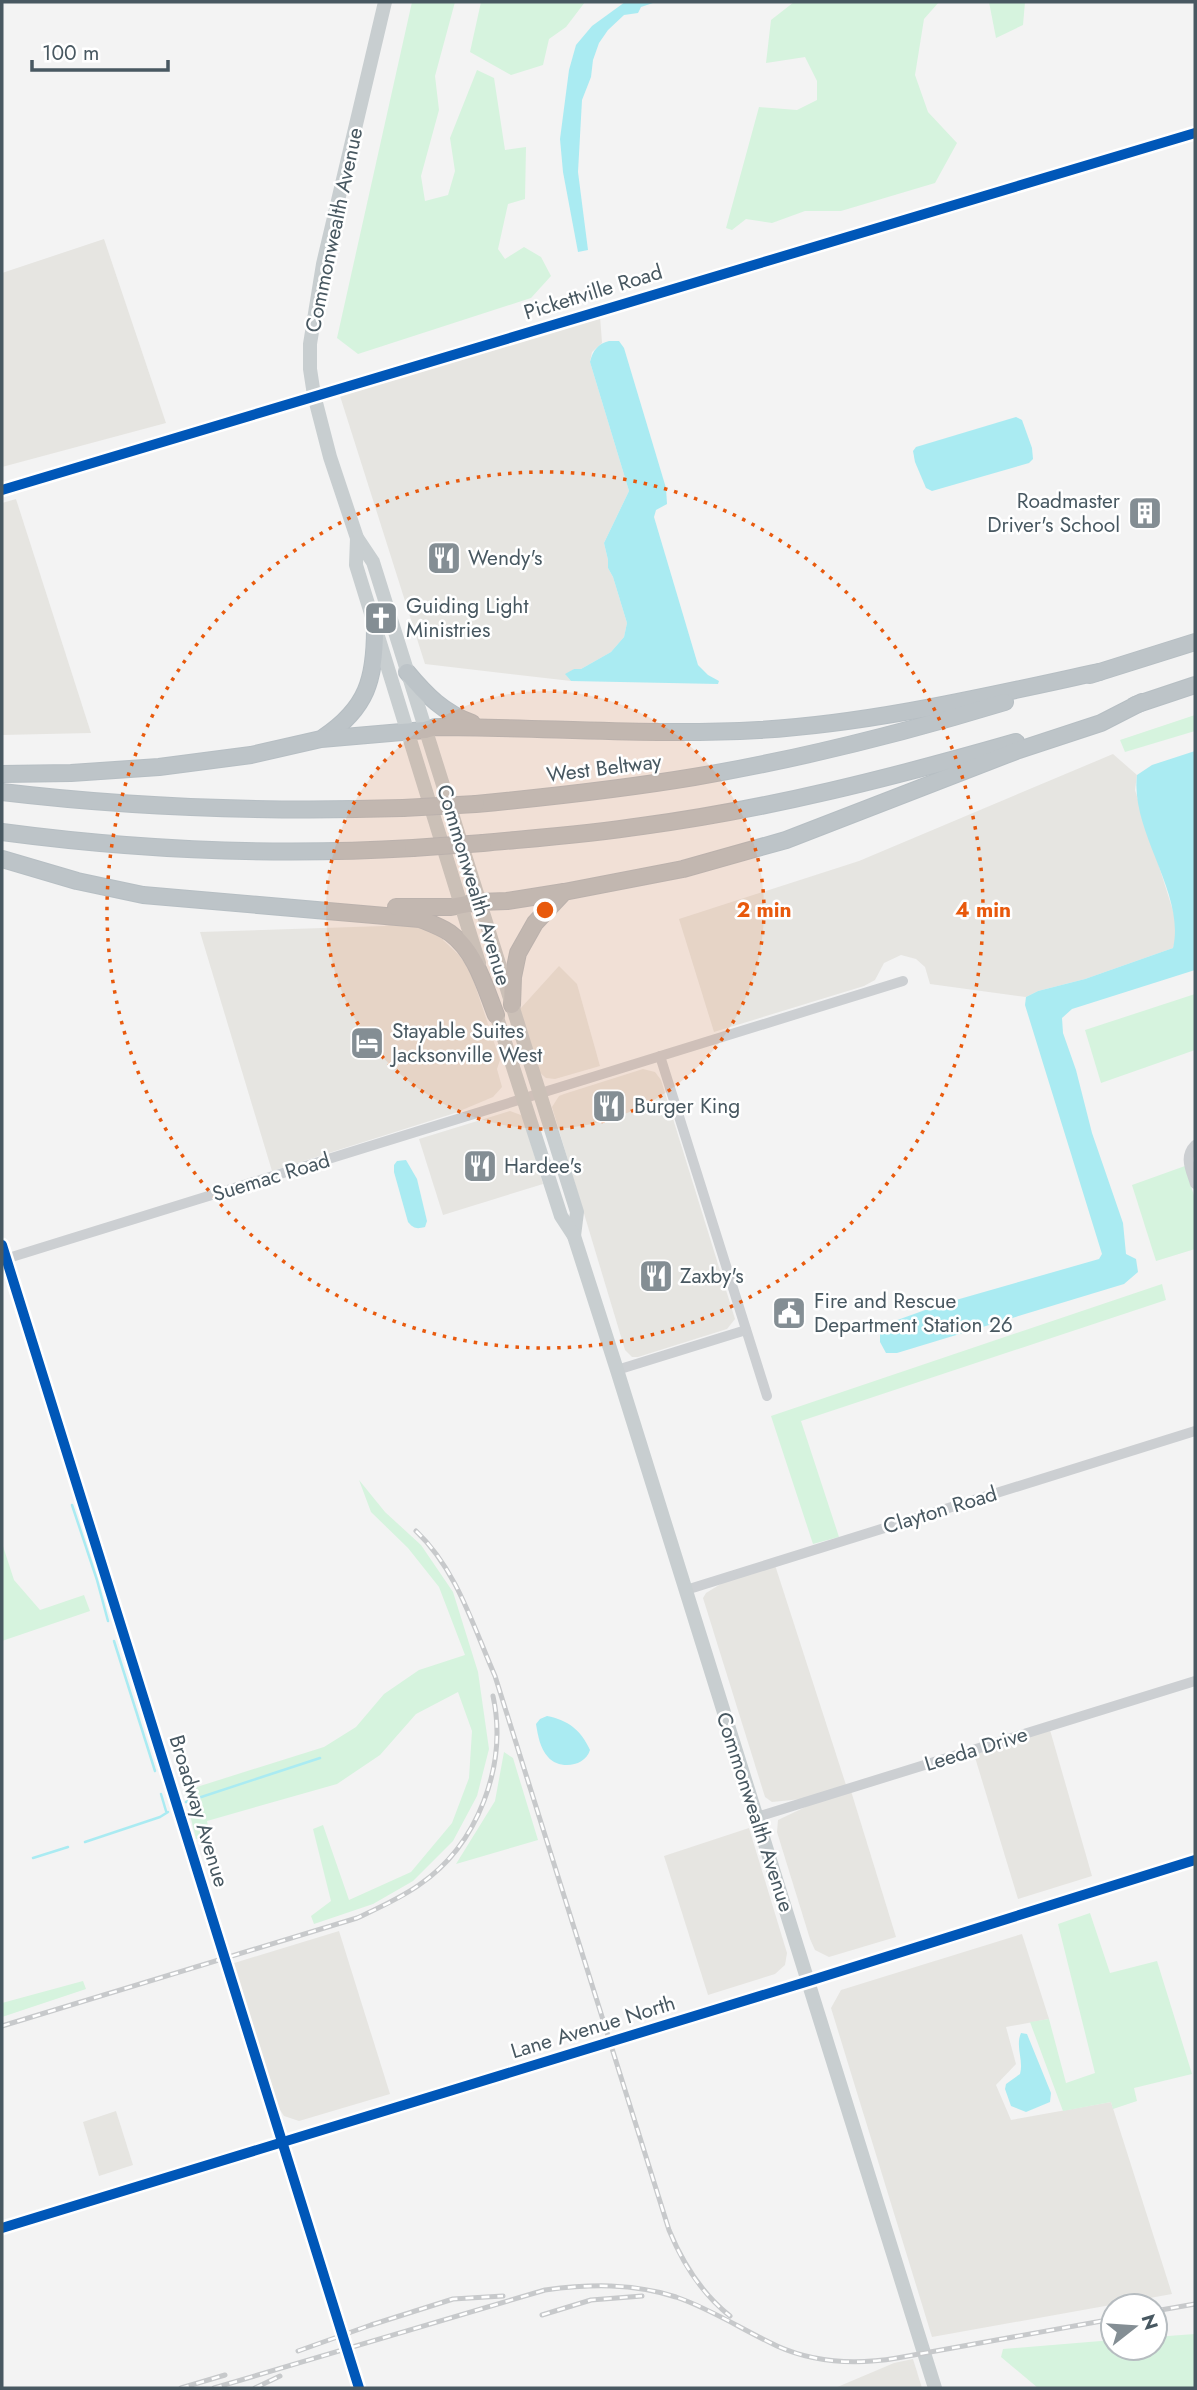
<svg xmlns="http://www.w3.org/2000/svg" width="1197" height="2390" font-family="Jost,sans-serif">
<rect width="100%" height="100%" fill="#f3f3f3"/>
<g fill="#e6e5e1">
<path d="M104,239L166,423L2,467V273Z"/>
<path d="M600,316L602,343L592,352L590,362L629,491L604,543L608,560V568L613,577L627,623L624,637L611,652L581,669H574L566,675L571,681L425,664L340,396Z"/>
<path d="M16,499L91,733L2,735V503Z"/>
<path d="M1113,754L1137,775L1135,790L1174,914L1177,934L1173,948L1085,979L1038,991L1026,997L930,984L925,967L916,959L901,955L884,963L875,980L864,986L714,1032L679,919L859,861Z"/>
<path d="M407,922L443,935V940L458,954L470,970L500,1060L497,1069L502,1087L493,1097L455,1113L272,1171L200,932L384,926Z"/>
<path d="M559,966L577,984L600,1066L555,1079L546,1078L538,1071L520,1009Z"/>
<path d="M643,1069L655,1072L661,1080L735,1319L727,1329L638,1357H632L625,1350L552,1107L559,1096L564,1094Z"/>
<path d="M510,1111L521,1115L523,1118L543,1184L443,1215L419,1139Z"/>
<path d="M775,1565L846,1785L802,1799L772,1802L765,1797L703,1598L706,1593L724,1582Z"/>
<path d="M1050,1730L1092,1876L1018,1899L974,1754Z"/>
<path d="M851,1791L896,1937L829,1957L815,1950L810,1939L777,1832L778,1820L818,1801Z"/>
<path d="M749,1828L787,1953L785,1965L775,1974L708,1995L664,1856Z"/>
<path d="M339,1931L390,2094L299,2121L284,2116L278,2107L231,1964Z"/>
<path d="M1022,1934L1049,2019L1006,2027L1016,2064L996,2085L1011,2120L1111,2102L1172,2294L932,2337L831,2008L841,1990Z"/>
<path d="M116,2111L133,2165L99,2176L83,2122Z"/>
<path d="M913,2359L922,2388H835L894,2363Z"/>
</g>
<g fill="#d6f3de">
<path d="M412,2H455L435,76L439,110L421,176L425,201L448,195L455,171L450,138L477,70L494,78L505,150L526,147L525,199L508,204L498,249L505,259L524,247L541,257L551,276L531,298L358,354L337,338Z"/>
<path d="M481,2H585L566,27L549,39L543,65L511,75L470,52Z"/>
<path d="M794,2H939L924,19L915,75L928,112L957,143L935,183L841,211H805L772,223L746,219L732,230L726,228L759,107L797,110L817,100V81L805,57L766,63L771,20Z"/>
<path d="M989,2H1025L1023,25L996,38Z"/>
<path d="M1195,715V731L1125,752L1120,740Z"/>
<path d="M1195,994V1050L1101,1083L1085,1030Z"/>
<path d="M1185,1166L1195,1199V1249L1156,1261L1132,1185Z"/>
<path d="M1162,1284L1166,1300L801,1421L839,1537L813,1544L771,1416Z"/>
<path d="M359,1480L385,1512L421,1545L453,1592L478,1672L489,1749L477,1796L453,1841L413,1881L373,1904L314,1924L311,1916L331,1901L313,1829L323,1825L349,1900L411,1872L452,1823L469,1778L472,1731L458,1692L416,1714L380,1755L337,1784L207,1821L210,1838L196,1839L184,1791L324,1747L356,1727L384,1694L419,1670L465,1655L439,1587L408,1548L371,1512Z"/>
<path d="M2,1543L14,1580L40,1610L84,1595L90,1611L2,1641Z"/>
<path d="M504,1752L513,1758L538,1840L456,1864L495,1801Z"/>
<path d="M1090,1913L1110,1973L1157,1961L1192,2074L1134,2088L1137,2101L1113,2109L1111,2102L1063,2111L1030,2022L1049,2019L1066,2083L1095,2073L1058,1924Z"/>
<path d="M83,1981L86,1989L2,2017V2003Z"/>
<path d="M1195,2334V2388H1038L1001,2357L1003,2349L1113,2340V2348H1155V2337Z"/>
</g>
<g fill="#aaebf2">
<path d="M625,2H656L641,7L638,13L624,15L608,30L599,43L593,60L591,77L582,100L578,172L588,250L578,252L563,172L560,139L569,70L576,45L592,26Z"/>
<path d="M609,341H619L624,348L666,488L667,504L656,510L654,517L698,665L708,675L719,681L718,684L571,681L565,674L574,669H581L611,652L624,637L627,623L613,577L608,568V560L604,543L629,491L590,362C593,350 598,344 609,341Z"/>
<path d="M1016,417L1022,420L1032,448L1033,459L1029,463L932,491L926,488L915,462L913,451L916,447Z"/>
<path d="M1195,751V970L1072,1009L1062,1018L1063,1033L1076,1070L1092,1133L1123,1223L1126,1254L1136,1259L1138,1272L1124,1284L897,1353H886L880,1342V1331L889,1323L942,1304L1099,1259L1102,1254L1025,1005L1026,997L1038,991L1085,979L1173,948C1186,893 1130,832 1137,775L1152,765Z"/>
<path d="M406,1160L417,1179L427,1221L425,1227C417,1229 414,1229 408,1222L394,1172V1165L397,1161Z"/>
<path d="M547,1716C568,1720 581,1730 590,1750C585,1767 559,1770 548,1757C540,1748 538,1736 536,1724L540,1719Z"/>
<path d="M1021,2033L1027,2034L1051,2093L1050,2102L1026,2112L1011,2106L1005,2089L1006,2084L1020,2074C1024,2060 1015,2047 1021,2033Z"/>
</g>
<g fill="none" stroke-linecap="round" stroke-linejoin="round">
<g stroke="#aaebf2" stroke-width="2.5">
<path d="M72,1505L97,1580L108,1621"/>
<path d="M114,1641L155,1771"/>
<path d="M161,1794L166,1811"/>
<path d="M186,1802L320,1758"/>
<path d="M85,1842L160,1817L168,1812"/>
<path d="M33,1858L68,1847"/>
</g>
<g stroke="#b6bec3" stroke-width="18">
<g id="highway">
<path d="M407,672C426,695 444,713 472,723"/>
<path d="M1090,675L1195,642"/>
<path d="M1135,705L1195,685"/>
<path d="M324,737C367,708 375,679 375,629"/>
<path d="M2,774L71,773L159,767L251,755L321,739L425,730L435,727C543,727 651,736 759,730C874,723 987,696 1099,672"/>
<path d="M2,792C136,808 269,812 403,808"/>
<path d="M476,804C549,797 622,789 694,777C800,759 903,733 1005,702"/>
<path d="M2,832C137,850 277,856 413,848"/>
<path d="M483,843C536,838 590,834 642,826C769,809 894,777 1016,742"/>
<path d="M2,859L77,881L143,895L420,919C430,923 441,927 450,933C476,952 485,987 496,1015"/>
<path d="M396,907H451L479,902L507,901L564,892"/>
<path d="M512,1005L513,977L518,953L535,923L564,892L683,869L786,840L1016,751L1101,723L1142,702"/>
</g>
</g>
<g stroke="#cccfd2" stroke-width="10">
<path d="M2,490L1195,133"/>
<path d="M660,1056L767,1396"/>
<path d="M1195,1145C1183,1157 1191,1170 1195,1184"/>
<path d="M2,1245L359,2388"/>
<path d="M2,1260L903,981"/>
<path d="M617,1370L746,1330"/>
<path d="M686,1590L1195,1431"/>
<path d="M757,1817L1195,1681"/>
</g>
<g stroke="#c8ced0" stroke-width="14">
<path d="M385,2L323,264L310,344V369L314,395L330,457L357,538L373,562L577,1212L574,1236"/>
<path d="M357,538L356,565L479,963"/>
<path d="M493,1005L561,1216L574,1236L617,1370L935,2388"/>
<path d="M2,2228L809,1981L1195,1860"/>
</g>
<use href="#highway" stroke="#bdc4c8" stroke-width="16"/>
<g stroke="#c7c9cb" stroke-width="5">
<g id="rail">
<path d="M416,1531C457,1570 473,1626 495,1676L669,2230C683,2264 701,2293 730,2316"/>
<path d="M2,2026L357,1918C378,1908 399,1899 419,1885C478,1845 508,1765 493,1696"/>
<path d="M1155,2311L1195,2304"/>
<path d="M542,2315L591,2300L642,2296"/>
<path d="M298,2351L371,2325L453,2299L503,2296"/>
<path d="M181,2388L225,2375"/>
<path d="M214,2388L545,2290C590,2284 632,2283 676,2297C711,2309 743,2330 777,2346C815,2363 856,2365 897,2358L1113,2319"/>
<path d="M255,2388L280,2376"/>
</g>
</g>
<use href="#rail" stroke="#fff" stroke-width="2.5" stroke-dasharray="8" stroke-linecap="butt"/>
<g stroke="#b6bec3" stroke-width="18" stroke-linecap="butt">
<g id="highway-bridge">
<path d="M403,808L476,804"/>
<path d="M413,848L483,843"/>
</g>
</g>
<use href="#highway-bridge" stroke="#bdc4c8" stroke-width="16"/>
<g stroke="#fff" stroke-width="15">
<g id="cycleway">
<path d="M2,490L1195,133"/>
<path d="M2,1245L359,2388"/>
<path d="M2,2228L809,1981L1195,1860"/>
</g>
</g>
<use href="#cycleway" stroke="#0057b8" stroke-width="10"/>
</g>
<circle cx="545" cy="910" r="219" fill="#e8590c" fill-opacity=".12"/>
<g fill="none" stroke="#e8590c" stroke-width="3.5" stroke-dasharray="3.5 7">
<circle cx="545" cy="910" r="219"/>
<circle cx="545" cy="910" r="438"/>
</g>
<defs>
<g id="building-square" transform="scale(1.75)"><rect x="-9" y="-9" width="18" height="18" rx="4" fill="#848e94" stroke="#fff"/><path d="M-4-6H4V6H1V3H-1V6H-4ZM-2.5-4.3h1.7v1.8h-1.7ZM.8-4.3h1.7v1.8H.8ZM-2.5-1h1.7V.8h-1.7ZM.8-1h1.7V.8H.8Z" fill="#fff"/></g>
<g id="restaurant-square" transform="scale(1.75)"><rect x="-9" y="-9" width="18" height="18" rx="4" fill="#848e94" stroke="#fff"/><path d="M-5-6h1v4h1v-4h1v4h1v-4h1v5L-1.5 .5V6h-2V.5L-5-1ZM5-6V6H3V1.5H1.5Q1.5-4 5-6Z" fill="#fff"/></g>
<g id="church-square" transform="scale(1.75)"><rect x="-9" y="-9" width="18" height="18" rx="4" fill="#848e94" stroke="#fff"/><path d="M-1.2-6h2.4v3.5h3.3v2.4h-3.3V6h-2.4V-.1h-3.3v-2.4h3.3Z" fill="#fff"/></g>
<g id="hotel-square" transform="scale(1.75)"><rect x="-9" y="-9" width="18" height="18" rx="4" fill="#848e94" stroke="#fff"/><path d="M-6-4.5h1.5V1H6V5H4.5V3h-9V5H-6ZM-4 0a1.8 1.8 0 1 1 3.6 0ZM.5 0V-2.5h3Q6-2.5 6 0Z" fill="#fff"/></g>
<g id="civic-square" transform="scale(1.75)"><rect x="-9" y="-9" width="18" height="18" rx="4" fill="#848e94" stroke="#fff"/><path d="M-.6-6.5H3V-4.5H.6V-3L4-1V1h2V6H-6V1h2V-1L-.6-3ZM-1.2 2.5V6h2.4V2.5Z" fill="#fff"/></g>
</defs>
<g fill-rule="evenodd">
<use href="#building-square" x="1145" y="513"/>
<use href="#restaurant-square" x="444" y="558"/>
<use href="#church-square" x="381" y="618"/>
<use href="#hotel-square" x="367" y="1043"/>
<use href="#restaurant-square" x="609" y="1106"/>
<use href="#restaurant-square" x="480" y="1166"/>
<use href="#restaurant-square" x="656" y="1276"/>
<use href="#civic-square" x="789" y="1313"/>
</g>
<g text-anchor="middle" stroke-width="5" stroke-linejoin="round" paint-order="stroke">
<g font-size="21" fill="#485861" stroke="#fff">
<text transform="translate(334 230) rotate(-78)" y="7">Commonwealth Avenue</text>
<text transform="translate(593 292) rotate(-17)" y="7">Pickettville Road</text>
<text transform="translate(604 768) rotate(-7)" y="7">West Beltway</text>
<text transform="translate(474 885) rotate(73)" y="7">Commonwealth Avenue</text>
<text transform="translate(271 1177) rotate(-17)" y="7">Suemac Road</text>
<text transform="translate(940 1510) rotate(-17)" y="7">Clayton Road</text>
<text transform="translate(976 1749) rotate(-17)" y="7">Leeda Drive</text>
<text transform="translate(199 1811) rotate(73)" y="7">Broadway Avenue</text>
<text transform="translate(755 1812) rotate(72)" y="7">Commonwealth Avenue</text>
<text transform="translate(593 2027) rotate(-17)" y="7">Lane Avenue North</text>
</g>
<g font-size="21" fill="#485861" stroke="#fff" text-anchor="start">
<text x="1120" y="508" text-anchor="end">Roadmaster<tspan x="1120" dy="24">Driver's School</tspan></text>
<text x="468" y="565">Wendy's</text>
<text x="406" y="613">Guiding Light<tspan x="406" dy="24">Ministries</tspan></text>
<text x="392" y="1038">Stayable Suites<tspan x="392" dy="24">Jacksonville West</tspan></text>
<text x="634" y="1113">Burger King</text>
<text x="504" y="1173">Hardee's</text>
<text x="680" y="1283">Zaxby's</text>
<text x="814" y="1308">Fire and Rescue<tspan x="814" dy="24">Department Station 26</tspan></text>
</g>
</g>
<circle cx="545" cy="910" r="10" fill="#e8590c" stroke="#fff" stroke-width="3.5"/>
<g font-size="21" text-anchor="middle" font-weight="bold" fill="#e8590c" stroke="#fff" stroke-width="5" stroke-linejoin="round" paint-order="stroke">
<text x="764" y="917">2 min</text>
<text x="983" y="917">4 min</text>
</g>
<rect width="1197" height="2390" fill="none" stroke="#485861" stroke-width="7"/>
<g transform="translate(1134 2327) rotate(73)"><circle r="33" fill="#ffffff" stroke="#b6bcc0" stroke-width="2"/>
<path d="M0-5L12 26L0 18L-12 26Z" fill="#848e94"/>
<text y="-10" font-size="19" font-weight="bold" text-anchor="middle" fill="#485861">N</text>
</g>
<path d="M32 60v10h136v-10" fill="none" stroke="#485861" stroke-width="3.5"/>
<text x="42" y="60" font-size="21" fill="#485861" stroke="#ffffff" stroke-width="5" paint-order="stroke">100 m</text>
</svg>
